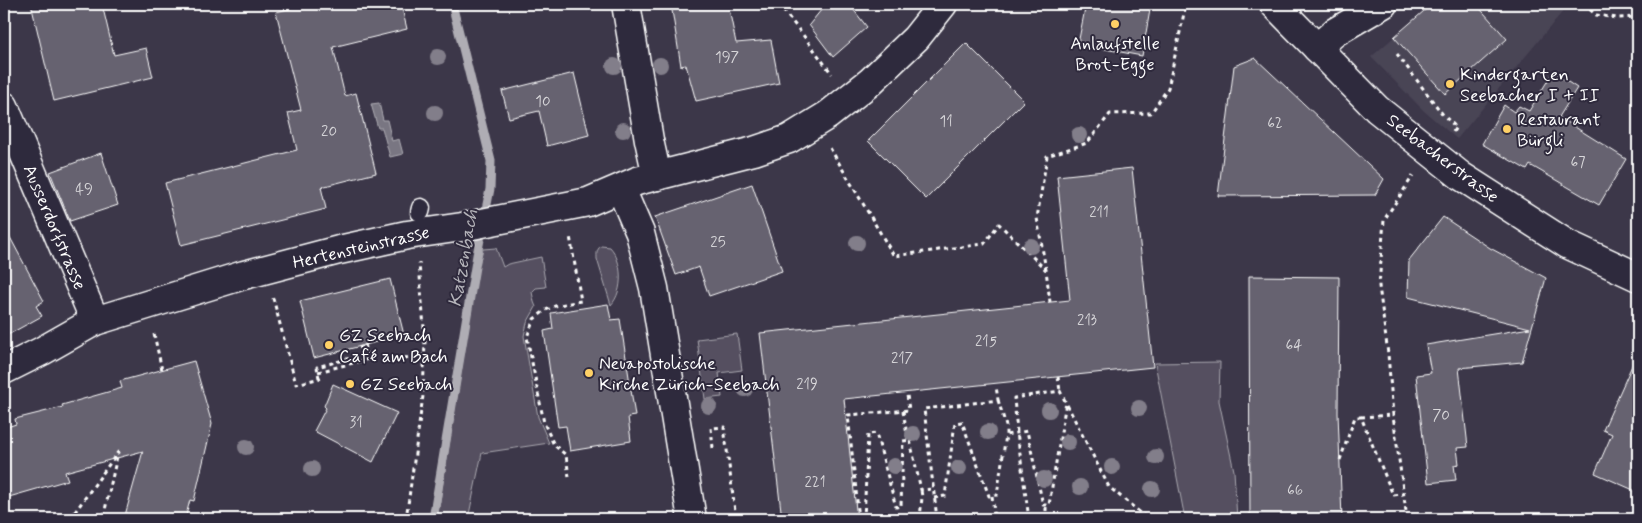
<svg xmlns="http://www.w3.org/2000/svg" width="1642" height="523" font-family="Mynerve,sans-serif">
<rect width="100%" height="100%" fill="#3c3749"/>
<filter id="ink" filterUnits="userSpaceOnUse"><feTurbulence type="fractalNoise" baseFrequency=".02" numOctaves="2"/><feDisplacementMap in="SourceGraphic" scale="10" xChannelSelector="R" yChannelSelector="G"/><feConvolveMatrix kernelMatrix="1 2 1 2 8 2 1 2 1" color-interpolation-filters="sRGB"/></filter>
<g filter="url(#ink)">
<path fill="#494455" d="M1432,4H1569L1457,139L1424,111L1371,57Z"/>
<g fill="#555060" stroke="#aaa8b0">
<path d="M601,246L610,247C623,261 624,291 611,305L597,259C597,254 596,250 601,246Z"/>
<path d="M496,248L503,267L508,264L541,257L546,287L536,288L532,292L534,302L536,307L527,323L524,336L538,417L549,443L482,453L468,519H437L478,268L483,249Z"/>
<path d="M737,334L742,370L719,373L722,397L705,399L697,339Z"/>
<path d="M1220,362L1219,401L1234,471L1237,519H1185L1155,363Z"/>
</g>
<path fill="#797682" stroke="#afadb4" d="M379,103L383,120H387L392,141L399,139L403,154L390,157L382,128H378L371,104Z"/>
<g fill="none" stroke-linecap="round" stroke-linejoin="round">
<path stroke="#afadb4" stroke-width="9" d="M433,519L477,255L490,189L491,161L452,4"/>
</g>
<g fill="#666270" stroke="#fff">
<path d="M31,4H102L114,55L146,48L153,77L54,101Z"/>
<path d="M291,4H401L407,29L333,47L345,96L356,93L376,173L321,187L326,209L181,245L165,183L297,150L288,113L301,110L276,12L292,8Z"/>
<path d="M671,4H728L736,43L771,40L779,83L696,101L686,65L681,66Z"/>
<path d="M826,4H849L867,27L833,57L809,25Z"/>
<path d="M1086,4H1151L1142,56L1078,44Z"/>
<path d="M1432,4H1476L1507,39L1445,94L1394,37Z"/>
<path d="M966,43L1024,101L926,199L868,141Z"/>
<path d="M1255,58L1384,179L1375,195L1218,196L1234,66Z"/>
<path d="M1553,72L1577,88L1559,117L1626,159L1599,205L1530,165L1527,170L1482,144L1504,105L1514,112L1519,106L1529,111Z"/>
<path d="M574,73L589,135L547,146L539,111L509,118L502,91Z"/>
<path d="M101,153L118,205L70,221L50,172Z"/>
<path d="M1132,168L1153,367L844,399L857,519H782L760,333L1070,300L1057,176Z"/>
<path d="M752,184L782,271L709,296L699,267L676,275L655,217Z"/>
<path d="M1443,217L1490,248L1546,278L1522,362L1459,368L1468,447L1457,448L1459,464L1454,465L1456,480L1428,483L1416,375L1431,373L1426,345L1530,328L1408,297L1409,260Z"/>
<path d="M4,226L44,301L36,306L42,316L4,337Z"/>
<path d="M1249,276L1339,277L1338,413L1342,519H1250Z"/>
<path d="M390,279L404,335L314,358L300,301Z"/>
<path d="M608,304L611,320L620,319L635,416L628,417L631,441L570,451L566,426L558,427L544,331L553,329L551,313Z"/>
<path d="M1638,352V492L1595,473L1612,434L1603,430Z"/>
<path d="M194,361L212,424L194,501L190,500L185,519H124L143,451L65,472L68,480L9,497L4,478V428L16,424L15,419L63,407L62,405L122,388L120,381Z"/>
<path d="M333,384L397,413L373,462L314,431L326,408L324,406Z"/>
</g>
<g fill="none" stroke-linecap="round" stroke-linejoin="round">
<g stroke="#fff" stroke-width="21">
<path id="lane" d="M420,212L421,208"/>
</g>
<g stroke="#fff" stroke-width="31">
<g id="street">
<path d="M626,4L649,140L657,176"/>
<path d="M1317,48L1335,32L1383,4"/>
<path d="M4,106L95,321"/>
<path d="M621,189L640,233L654,288L692,519"/>
<path d="M4,370L42,351L95,321L244,275L339,250L407,235L462,227L588,202L637,181L754,151L789,139L828,115L870,82L916,38L943,4"/>
</g>
</g>
<g stroke="#fff" stroke-width="31">
<path id="secondary" d="M1274,4L1377,109L1461,176L1567,244L1638,277"/>
</g>
<g stroke="#fff" stroke-width="3" stroke-dasharray="4 4" stroke-linecap="butt">
<path d="M778,4L803,35L832,74"/>
<path d="M1584,4L1596,15L1617,18L1638,17"/>
<path d="M1397,54L1444,116L1456,127L1453,132"/>
<path d="M830,148L894,256L984,244L999,224L1046,270L1050,302"/>
<path d="M1046,270L1037,218L1047,156L1087,143L1110,114L1151,113L1168,88L1186,4"/>
<path d="M273,298L296,384L321,378"/>
<path d="M154,334L162,370"/>
<path d="M360,346L363,356"/>
<path d="M404,358L425,355"/>
<path d="M318,372L369,359L365,344"/>
<path d="M1058,377L1060,391"/>
<path d="M319,378L317,367L362,355"/>
<path d="M998,400L1006,426V435"/>
<path d="M903,411L908,441"/>
<path d="M1361,417L1393,415"/>
<path d="M713,448L711,428L724,427L736,519"/>
<path d="M1340,460L1355,417H1361L1393,495L1403,494"/>
<path d="M569,477L566,455L554,445L544,423L527,337L534,319L546,310L555,306L581,301L570,236"/>
<path d="M992,496L995,519"/>
<path d="M934,498L945,496L955,423L962,422L989,496L997,495L1006,435L1027,431L1043,505H1049L1066,402"/>
<path d="M70,519L118,452L103,519"/>
<path d="M406,519L423,396L425,341L419,263"/>
<path d="M859,519L848,415L909,410L907,395"/>
<path d="M864,519L868,434L876,433L896,507L901,506L903,441L910,440L921,490L933,489"/>
<path d="M920,519L922,497L921,490"/>
<path d="M937,519L924,409L998,400L996,386"/>
<path d="M1029,519L1017,432L1014,398L1060,391L1109,487L1148,519"/>
<path d="M1046,519V505"/>
<path d="M1407,519L1393,415L1388,354L1379,286L1384,220L1413,176"/>
</g>
<use href="#lane" stroke="#2f2a3d" stroke-width="18"/>
<use href="#street" stroke="#2f2a3d" stroke-width="28"/>
<use href="#secondary" stroke="#2f2a3d" stroke-width="28"/>
</g>
<g fill="#827e8a">
<circle cx="438" cy="57" r="8"/>
<circle cx="660" cy="65" r="8"/>
<circle cx="614" cy="66" r="8"/>
<circle cx="435" cy="113" r="8"/>
<circle cx="623" cy="130" r="8"/>
<circle cx="1079" cy="135" r="8"/>
<circle cx="857" cy="243" r="8"/>
<circle cx="1031" cy="246" r="8"/>
<circle cx="745" cy="389" r="8"/>
<circle cx="709" cy="406" r="8"/>
<circle cx="1139" cy="408" r="8"/>
<circle cx="1049" cy="410" r="8"/>
<circle cx="988" cy="432" r="8"/>
<circle cx="913" cy="434" r="8"/>
<circle cx="1068" cy="442" r="8"/>
<circle cx="246" cy="447" r="8"/>
<circle cx="1156" cy="457" r="8"/>
<circle cx="894" cy="466" r="8"/>
<circle cx="1112" cy="467" r="8"/>
<circle cx="959" cy="468" r="8"/>
<circle cx="312" cy="469" r="8"/>
<circle cx="1044" cy="479" r="8"/>
<circle cx="1080" cy="487" r="8"/>
<circle cx="1152" cy="489" r="8"/>
</g>
</g>
<g fill="#ffd166" stroke="#2f2a3d" stroke-width="2">
<circle cx="1115" cy="24" r="5"/>
<circle cx="1450" cy="84" r="5"/>
<circle cx="1507" cy="129" r="5"/>
<circle cx="329" cy="345" r="5"/>
<circle cx="589" cy="373" r="5"/>
<circle cx="350" cy="384" r="5"/>
</g>
<g text-anchor="middle" stroke-width="4" stroke-linejoin="round" paint-order="stroke">
<g font-size="15" fill="#d9d8db">
<text x="727" y="62">197</text>
<text x="543" y="106">10</text>
<text x="946" y="126">11</text>
<text x="1275" y="128">62</text>
<text x="329" y="136">20</text>
<text x="1578" y="167">67</text>
<text x="84" y="194">49</text>
<text x="1099" y="217">211</text>
<text x="718" y="247">25</text>
<text x="1087" y="325">213</text>
<text x="986" y="346">215</text>
<text x="1294" y="350">64</text>
<text x="902" y="363">217</text>
<text x="807" y="389">219</text>
<text x="1441" y="420">70</text>
<text x="356" y="427">31</text>
<text x="815" y="487">221</text>
<text x="1295" y="495">66</text>
</g>
<g font-size="18" fill="#fff" stroke="#2f2a3d" text-anchor="start">
<text x="1115" y="49" text-anchor="middle">Anlaufstelle<tspan x="1115" dy="21">Brot-Egge</tspan></text>
<text x="1460" y="80">Kindergarten<tspan x="1460" dy="21">Seebacher I + II</tspan></text>
<text x="1517" y="125">Restaurant<tspan x="1517" dy="21">Bürgli</tspan></text>
<text x="339" y="341">GZ Seebach<tspan x="339" dy="21">Café am Bach</tspan></text>
<text x="599" y="369">Neuapostolische<tspan x="599" dy="21">Kirche Zürich-Seebach</tspan></text>
<text x="360" y="390">GZ Seebach</text>
</g>
<g font-size="18" fill="#fff" stroke="#2f2a3d">
<text transform="translate(1443 158) rotate(37)" y="6">Seebacherstrasse</text>
<text transform="translate(55 227) rotate(67)" y="6">Ausserdorfstrasse</text>
<text transform="translate(361 247) rotate(-13)" y="6">Hertensteinstrasse</text>
</g>
<g font-size="19" font-style="italic" fill="#b5b4ba" stroke="#2f2a3d">
<text transform="translate(462 258) rotate(-80)" y="7">Katzenbach</text>
</g>
</g>
<rect width="1642" height="523" fill="none" stroke="#2f2a3d" stroke-width="20"/>
<rect x="10" y="10" width="1622" height="503" fill="none" stroke="#fff" stroke-width="2" filter="url(#ink)"/>
</svg>
